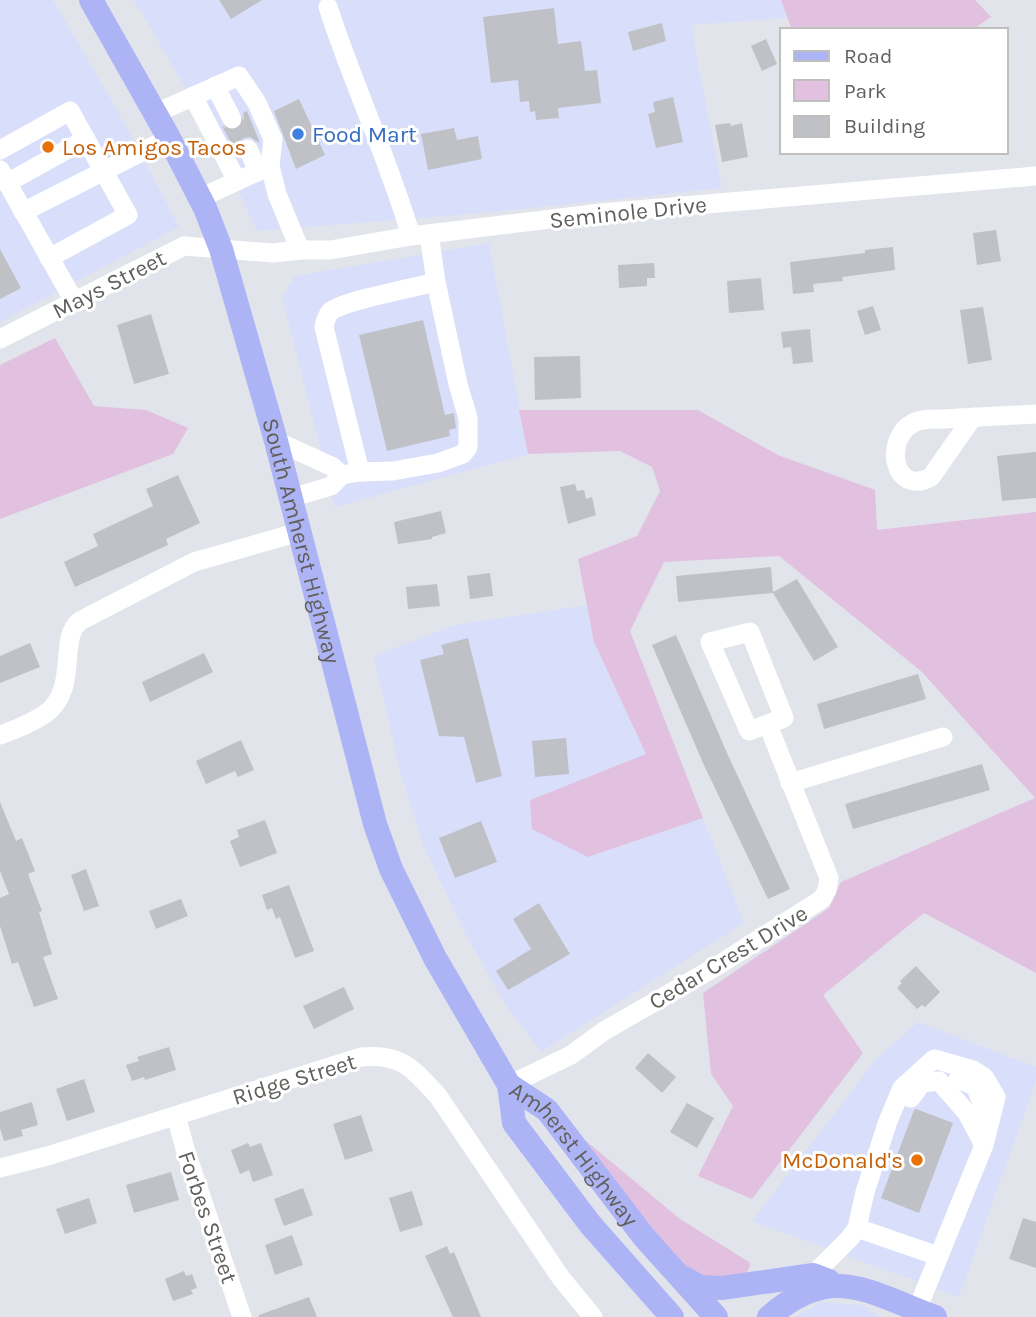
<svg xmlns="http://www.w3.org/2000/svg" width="1036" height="1317" font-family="Karla,sans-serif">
<rect width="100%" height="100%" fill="#e2e4ec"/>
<g fill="#d9dffa">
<path d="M0,0H53L120,115L179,227L0,322Z"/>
<path d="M134,0H781L787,18L691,25L722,188L483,213L257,231L227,166L183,84Z"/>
<path d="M489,243L528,454L335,507L282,297L295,276Z"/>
<path d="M587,605L594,642L647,755L530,800L588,857L703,818L744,923L541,1052L505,1004L465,933L423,845L400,771L374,656L455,625Z"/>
<path d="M918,1022L1036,1067V1081L959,1297L752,1221L877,1058Z"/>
<path d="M822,1302L862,1305L881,1317H794Z"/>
</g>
<g fill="#e1c1df">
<path d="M781,0H975L991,17L972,30H792Z"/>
<path d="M55,338L94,406L146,410L188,428L173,454L0,519V365Z"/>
<path d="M519,410H698L778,455L875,490L877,530L1036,512V973L924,913L823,995L863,1053L752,1199L698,1176L733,1106L711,1074L703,993L829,908L841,882L1035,798L922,672L779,556L664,562L630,631L703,818L588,857L532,829L530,800L646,754L594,642L578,559L637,536L660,491L652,467L620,451L528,454Z"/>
<path d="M585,1140L680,1219L749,1262L750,1266L746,1274L739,1279L693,1276L650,1226Z"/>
</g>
<g fill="#bfc1c7">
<path d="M219,0H262L231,19Z"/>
<path d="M554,8L558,44L581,41L585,71L597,70L601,103L558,108L559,118L536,120L535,111L530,112L529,101L520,102L518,80L491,83L483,17Z"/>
<path d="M662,23L666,41L633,51L628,32Z"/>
<path d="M766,39L777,64L762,71L751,46Z"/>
<path d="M673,97L683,142L656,148L648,114L655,112L653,102Z"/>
<path d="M299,99L325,155L296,169L274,111Z"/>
<path d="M247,111L260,143L250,137L244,138L238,142L237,154L222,126L231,131L238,130L244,120L243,113Z"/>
<path d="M730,123L731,126L742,123L748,157L722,162L715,125Z"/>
<path d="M454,128L457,140L478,136L482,159L428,170L421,134Z"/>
<path d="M996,230L1001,261L977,265L973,233Z"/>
<path d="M893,247L895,270L842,277L843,281L813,284L814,292L793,294L790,262L865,253V250Z"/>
<path d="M0,249L21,288L0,299Z"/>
<path d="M654,263L655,278H647V286L619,288L618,265Z"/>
<path d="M761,278L764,310L729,313L727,281Z"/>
<path d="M873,306L881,330L865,335L857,311Z"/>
<path d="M983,307L992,360L968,364L960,310Z"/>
<path d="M151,314L169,374L134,384L117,325Z"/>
<path d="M423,320L445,415L454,413L456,428L449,430L450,436L387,451L359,335Z"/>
<path d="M810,329L813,362L793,364L791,347L783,348L781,332Z"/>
<path d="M580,356L581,398L535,400L534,357Z"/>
<path d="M1036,452V498L1002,501L997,456Z"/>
<path d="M178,475L200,523L166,539L168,545L75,587L64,562L98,546L93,534L153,506L146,489Z"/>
<path d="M575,484L577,491L584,490L586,499L592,497L596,515L568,524L560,487Z"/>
<path d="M441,511L446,533L432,537V539L398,544L394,522Z"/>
<path d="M771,567L773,592L797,579L838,647L814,661L773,593L678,602L676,576Z"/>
<path d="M490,573L493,596L470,599L467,576Z"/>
<path d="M437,584L440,606L408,609L406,587Z"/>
<path d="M676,635L727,753L790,889L768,899L703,763L652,645Z"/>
<path d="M468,638L502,776L476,783L464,737L439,736L420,660L444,654L441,645Z"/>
<path d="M30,643L40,667L0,683V656Z"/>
<path d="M204,653L213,672L150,702L142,682Z"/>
<path d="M918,674L926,699L824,729L817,704Z"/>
<path d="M566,738L569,774L535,777L532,741Z"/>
<path d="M241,740L254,770L238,777L235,771L206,784L196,761Z"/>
<path d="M982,764L990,790L853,829L845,804Z"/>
<path d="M0,802L16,841L22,838L35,871L28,874L42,911L39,912L52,954L43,957L58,999L34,1007L18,962L12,964L0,926V898L9,894L0,871Z"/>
<path d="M265,820L277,853L240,867L230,841L239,837L237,830Z"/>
<path d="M481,821L497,862L455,878L439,838Z"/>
<path d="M86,869L99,906L84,911L71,875Z"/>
<path d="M289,885L314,951L295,958L280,917L276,919L272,908L267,910L262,895Z"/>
<path d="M181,899L188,916L156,929L149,911Z"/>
<path d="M539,903L570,954L508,990L496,971L531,949L513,919Z"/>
<path d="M916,966L940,992L925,1007L922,1005L917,1009L897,988L902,983L900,981Z"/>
<path d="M344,987L354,1009L314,1029L303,1006Z"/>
<path d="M169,1047L176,1070L145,1080L144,1077L132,1081L126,1065L139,1061L137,1057Z"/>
<path d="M648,1053L676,1077L662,1093L635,1068Z"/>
<path d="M84,1079L95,1112L67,1121L56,1089Z"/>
<path d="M32,1102L38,1125L21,1130L23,1136L4,1141L0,1128V1112Z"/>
<path d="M687,1103L714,1118L697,1148L670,1132Z"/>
<path d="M916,1109L953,1123L919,1213L881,1198L914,1110Z"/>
<path d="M361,1115L373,1151L345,1160L333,1124Z"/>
<path d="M248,1143L250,1147L261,1143L273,1175L253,1182L249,1170L240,1174L231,1150Z"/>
<path d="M171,1172L179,1200L134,1213L126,1185Z"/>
<path d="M303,1188L313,1215L284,1226L274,1199Z"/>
<path d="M412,1191L423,1225L400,1232L389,1198Z"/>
<path d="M89,1198L97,1223L65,1234L56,1209Z"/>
<path d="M1023,1218L1036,1222V1268L1009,1259Z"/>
<path d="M292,1235L303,1265L275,1275L265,1245Z"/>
<path d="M447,1246L450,1254L454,1252L481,1317H453L425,1256Z"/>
<path d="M184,1271L186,1276L192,1274L197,1288L191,1290L193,1294L173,1301L165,1279Z"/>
<path d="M309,1297L317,1317H259V1315Z"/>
</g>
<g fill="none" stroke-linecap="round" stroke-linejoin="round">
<path stroke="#c2c3c8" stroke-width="19" stroke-dasharray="19 10" stroke-linecap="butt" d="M232,119L248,149"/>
<g stroke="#fff" stroke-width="19">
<path d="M328,7C353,84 388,158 411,236"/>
<path d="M215,86L232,119"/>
<path d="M193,96L237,181"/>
<path d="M156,113L239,76L257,103L273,139L270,166L277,194L300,250"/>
<path d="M248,149L258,171"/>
<path d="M0,150L70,111L128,215L49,258"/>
<path d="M0,170L74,301"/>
<path d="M7,183L86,139"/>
<path d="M200,198L270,166"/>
<path d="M23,212L169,138"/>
<path d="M0,339L184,246L273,253L300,250H330L411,236L601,213L1036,176"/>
<path d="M973,417L931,477C893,497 883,439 913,423C922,418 934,419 944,419C975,417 1006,416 1036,414"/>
<path d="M276,441L333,467L342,475L331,486L291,498"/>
<path d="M360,472L393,471L438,463L463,454L468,447V418L458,384L436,282"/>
<path d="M342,475L360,472L324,327C325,322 327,316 330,312C341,301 417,287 436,282L429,234"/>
<path d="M750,632L784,718L749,731L710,642Z"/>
<path d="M0,735C14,730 32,723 45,714C80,689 57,639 80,621L194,562L299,532"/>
<path d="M790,783L943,737"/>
<path d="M958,1079L975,1086L982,1103L978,1126"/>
<path d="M509,1085L571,1055L604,1031L717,966L822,899L827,890L829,878L768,725"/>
<path d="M911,1098L922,1083L939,1081L967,1113L984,1145"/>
<path d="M176,1116L186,1152L242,1317"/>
<path d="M0,1168L51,1155L361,1057C401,1053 412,1068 438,1096L561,1278L593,1317"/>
<path d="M857,1228L938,1256"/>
<path d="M810,1288L813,1275L850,1238L857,1228L865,1192L888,1121L902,1088L934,1059L973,1070L984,1077L996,1097L984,1145L917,1310"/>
</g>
<g stroke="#adb4f6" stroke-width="24">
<path id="s1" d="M91,0L169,138L205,208L221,249L276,441L375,824L391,869L435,958L509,1085L514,1123L590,1224L672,1317"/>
<path id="s2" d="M509,1085L547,1110L644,1237L716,1317"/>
<path d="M684,1278L700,1287L722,1288L813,1275L829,1281"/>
<path d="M769,1317C832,1262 868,1292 935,1317"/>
</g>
</g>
<circle fill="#3f7fe0" stroke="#fff" stroke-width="2.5" cx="298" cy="134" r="7"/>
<g fill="#e8710a" stroke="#fff" stroke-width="2.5">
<circle cx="48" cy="147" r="7"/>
<circle cx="917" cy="1160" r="7"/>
</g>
<g text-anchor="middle" stroke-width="6" stroke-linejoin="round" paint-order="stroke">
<g font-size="23" fill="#366cbe" stroke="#fff" text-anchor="start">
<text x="312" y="142">Food Mart</text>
</g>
<g font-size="23" fill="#c56008" stroke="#fff" text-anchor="start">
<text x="62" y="155">Los Amigos Tacos</text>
<text x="903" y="1168" text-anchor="end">McDonald's</text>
</g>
<g font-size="23" fill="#615f5b" stroke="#fff">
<text transform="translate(628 212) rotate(-6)" y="8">Seminole Drive</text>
<text transform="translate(109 284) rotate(-27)" y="8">Mays Street</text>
<text dy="8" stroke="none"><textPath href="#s1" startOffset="584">South Amherst Highway</textPath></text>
<text transform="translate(728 957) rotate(-31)" y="8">Cedar Crest Drive</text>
<text transform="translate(294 1079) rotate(-17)" y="8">Ridge Street</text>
<text dy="8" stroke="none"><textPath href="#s2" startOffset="96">Amherst Highway</textPath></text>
<text transform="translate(208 1217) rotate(71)" y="8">Forbes Street</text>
</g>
</g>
<rect x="780" y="28" width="228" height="126" fill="#ffffff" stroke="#c0bfbd" stroke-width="2"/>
<rect x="794" y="51" width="35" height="10" fill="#adb4f6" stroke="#c0bfbd" stroke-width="2"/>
<text x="844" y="63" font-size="21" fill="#615f5b">Road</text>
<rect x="794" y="80" width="35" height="21" fill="#e1c1df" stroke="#c0bfbd" stroke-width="2"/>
<text x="844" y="98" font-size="21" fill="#615f5b">Park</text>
<rect x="794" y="116" width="35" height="21" fill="#bfc1c7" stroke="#c0bfbd" stroke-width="2"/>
<text x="844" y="133" font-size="21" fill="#615f5b">Building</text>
</svg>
